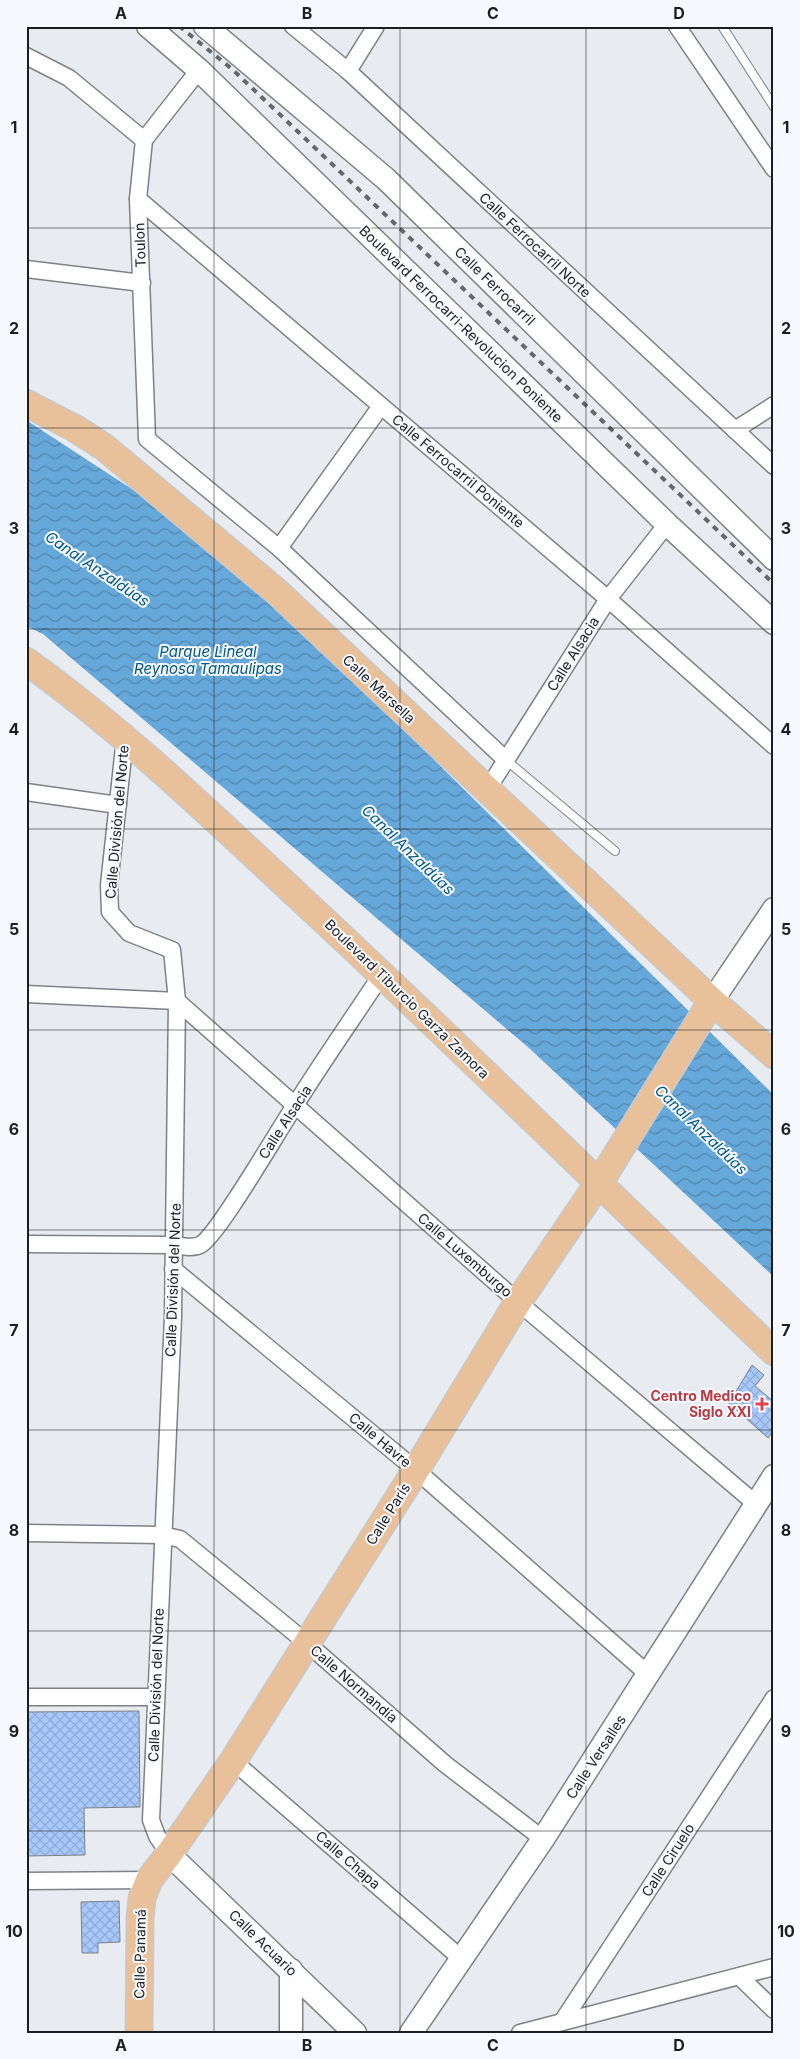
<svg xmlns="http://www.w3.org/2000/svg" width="800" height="2059" font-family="Inter,sans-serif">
<defs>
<pattern id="water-waves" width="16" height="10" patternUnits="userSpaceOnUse" patternTransform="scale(1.25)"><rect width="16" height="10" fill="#66a8da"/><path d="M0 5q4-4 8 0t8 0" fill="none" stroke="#5388b0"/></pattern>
<pattern id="building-cross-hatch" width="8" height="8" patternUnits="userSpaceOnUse" patternTransform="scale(1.25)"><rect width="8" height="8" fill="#a8c8fb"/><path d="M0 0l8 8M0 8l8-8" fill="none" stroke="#90abd7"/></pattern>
</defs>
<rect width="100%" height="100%" fill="#e8ecf0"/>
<path fill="url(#water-waves)" d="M26,420L164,510L276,604L774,1095V1277L529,1048L43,634L26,626Z"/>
<g fill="url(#building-cross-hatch)" stroke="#7e8085">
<path d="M752,1365L764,1375L755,1386L774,1402V1429L768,1438L729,1403Z"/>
<path d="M139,1711L140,1807L84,1808L85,1855L26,1856V1712Z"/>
<path d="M119,1901L120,1942L98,1943V1953H82L81,1902Z"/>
</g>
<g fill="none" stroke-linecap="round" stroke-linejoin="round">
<g stroke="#7e8185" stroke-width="10">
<g id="lane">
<path d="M722,26L774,107"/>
<path d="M506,760L615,851"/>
</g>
</g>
<g stroke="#7e8185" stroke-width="19">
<g id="street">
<path d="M293,26L348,71L774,466"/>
<path d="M677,26L774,169"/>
<path d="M26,56L69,78L144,140"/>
<path d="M199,70L144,140L138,199L147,439L279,548L506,760"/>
<path d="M348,71L376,26"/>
<path d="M138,199L608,599L774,746"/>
<path d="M26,269L142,283"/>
<path d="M735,430L774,405"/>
<path d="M279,548L381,406"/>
<path d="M125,738L109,885L110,912L129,933L172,950L177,1001L173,1317L151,1820L157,1836L169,1854"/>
<path d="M487,790L608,599L667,524"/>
<path d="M26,792L118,805"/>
<path d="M26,994L177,1001"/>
<path d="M177,1001L518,1302L756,1504"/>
<path d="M26,1244L174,1245C183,1246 192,1249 200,1245C217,1237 279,1129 294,1107C322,1062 353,1018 382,974"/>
<path d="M173,1269L416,1470L649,1675"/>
<path d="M26,1533L162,1535L180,1539L308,1644L445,1764L543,1839"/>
<path d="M26,1697H155"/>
<path d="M233,1761L463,1960"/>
<path d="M26,1881L149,1880"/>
<path d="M740,1977L774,2010"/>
<path d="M562,2022L774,1698"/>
<path d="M520,2033L774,1967"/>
</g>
</g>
<g stroke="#7e8185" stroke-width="25">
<g id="secondary">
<path d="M148,26L199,70L667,524L774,623"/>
<path d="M205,26L386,179L774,559"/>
<path d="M712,1001L774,909"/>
<path d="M169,1854L355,2033"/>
<path d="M291,1970V2033"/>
<path d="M411,2033L543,1839L774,1476"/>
</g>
</g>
<g stroke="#c9c9c9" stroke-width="29">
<g id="primary">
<path d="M26,403L76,429L104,447L276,591L712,1001L774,1055"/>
<path d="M26,661C125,732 212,816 301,899C461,1047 616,1201 774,1352"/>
<path d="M139,2033L140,1918L142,1898L149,1880L169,1854L233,1761L416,1470L518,1302L606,1172L712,1001"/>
</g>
</g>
<use href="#lane" stroke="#fff" stroke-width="8"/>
<use href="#street" stroke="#fff" stroke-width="16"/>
<use href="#secondary" stroke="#fff" stroke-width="22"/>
<use href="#primary" stroke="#e8c19b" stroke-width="26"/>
<path stroke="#656769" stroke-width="4" stroke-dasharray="6 6" stroke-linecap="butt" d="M179,26L232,69L774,584"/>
</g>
<path fill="none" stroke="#1d1e1f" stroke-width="1" stroke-opacity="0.55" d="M214,26V2033M400,26V2033M586,26V2033M26,228H774M26,428H774M26,629H774M26,829H774M26,1030H774M26,1230H774M26,1430H774M26,1631H774M26,1831H774"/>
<path fill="#e0444e" stroke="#f6f9fe" stroke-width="2" d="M759.5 1396.5h5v5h5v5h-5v5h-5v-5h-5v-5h5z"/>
<g text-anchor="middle" stroke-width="4" stroke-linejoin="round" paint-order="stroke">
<g font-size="14" fill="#1d1e1f" stroke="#f6f9fe">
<text transform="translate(140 245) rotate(-92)" y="5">Toulon</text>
<text transform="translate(535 245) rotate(43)" y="5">Calle Ferrocarril Norte</text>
<text transform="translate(495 286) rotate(44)" y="5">Calle Ferrocarril</text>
<text transform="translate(461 324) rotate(44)" y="5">Boulevard Ferrocarri-Revolucion Poniente</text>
<text transform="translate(458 471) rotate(40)" y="5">Calle Ferrocarril Poniente</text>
<text transform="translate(573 654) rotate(-58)" y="5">Calle Alsacia</text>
<text transform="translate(379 689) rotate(43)" y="5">Calle Marsella</text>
<text transform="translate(117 822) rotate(-85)" y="5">Calle División del Norte</text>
<text transform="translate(407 999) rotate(44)" y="5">Boulevard Tiburcio Garza Zamora</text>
<text transform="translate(285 1122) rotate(-57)" y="5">Calle Alsacia</text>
<text transform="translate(465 1255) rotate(41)" y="5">Calle Luxemburgo</text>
<text transform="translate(173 1280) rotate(-88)" y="5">Calle División del Norte</text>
<text transform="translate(380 1440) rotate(40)" y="5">Calle Havre</text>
<text transform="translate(388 1514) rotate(-58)" y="5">Calle París</text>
<text transform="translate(354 1684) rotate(41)" y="5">Calle Normandía</text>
<text transform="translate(156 1685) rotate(-88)" y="5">Calle División del Norte</text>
<text transform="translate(596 1757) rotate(-57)" y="5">Calle Versalles</text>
<text transform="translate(348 1860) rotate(41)" y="5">Calle Chapa</text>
<text transform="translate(668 1860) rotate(-57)" y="5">Calle Ciruelo</text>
<text transform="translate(263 1943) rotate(44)" y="5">Calle Acuario</text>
<text transform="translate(140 1954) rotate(-89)" y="5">Calle Panamá</text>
</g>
<g font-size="14" font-weight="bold" fill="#be3a42" stroke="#f6f9fe" text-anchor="end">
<text x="751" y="1401">Centro Medico<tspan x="751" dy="16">Siglo XXI</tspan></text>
</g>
<g font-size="15" font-style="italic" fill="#015786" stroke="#f6f9fe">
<text transform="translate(97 569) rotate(34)" y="5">Canal Anzaldúas</text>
<text x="208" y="657">Parque Lineal<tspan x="208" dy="17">Reynosa Tamaulipas</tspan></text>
<text transform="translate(408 850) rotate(44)" y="5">Canal Anzaldúas</text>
<text transform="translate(701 1130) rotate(44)" y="5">Canal Anzaldúas</text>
</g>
</g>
<rect width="800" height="2059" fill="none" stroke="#f6f9fe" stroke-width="55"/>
<rect x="28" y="28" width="744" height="2004" fill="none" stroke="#1d1e1f" stroke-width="2"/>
<g font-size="16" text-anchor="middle" font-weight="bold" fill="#1d1e1f">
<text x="121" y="19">A</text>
<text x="307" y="19">B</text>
<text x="493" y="19">C</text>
<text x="679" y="19">D</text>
<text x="14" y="133">1</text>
<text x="786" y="133">1</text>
<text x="14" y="334">2</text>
<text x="786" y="334">2</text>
<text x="14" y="534">3</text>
<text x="786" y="534">3</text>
<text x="14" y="735">4</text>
<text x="786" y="735">4</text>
<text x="14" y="935">5</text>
<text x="786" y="935">5</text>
<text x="14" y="1135">6</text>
<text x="786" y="1135">6</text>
<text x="14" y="1336">7</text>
<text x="786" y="1336">7</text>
<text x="14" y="1536">8</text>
<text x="786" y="1536">8</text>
<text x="14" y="1737">9</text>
<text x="786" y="1737">9</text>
<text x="14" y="1937">10</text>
<text x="786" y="1937">10</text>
<text x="121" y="2051">A</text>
<text x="307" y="2051">B</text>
<text x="493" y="2051">C</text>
<text x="679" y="2051">D</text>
</g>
</svg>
